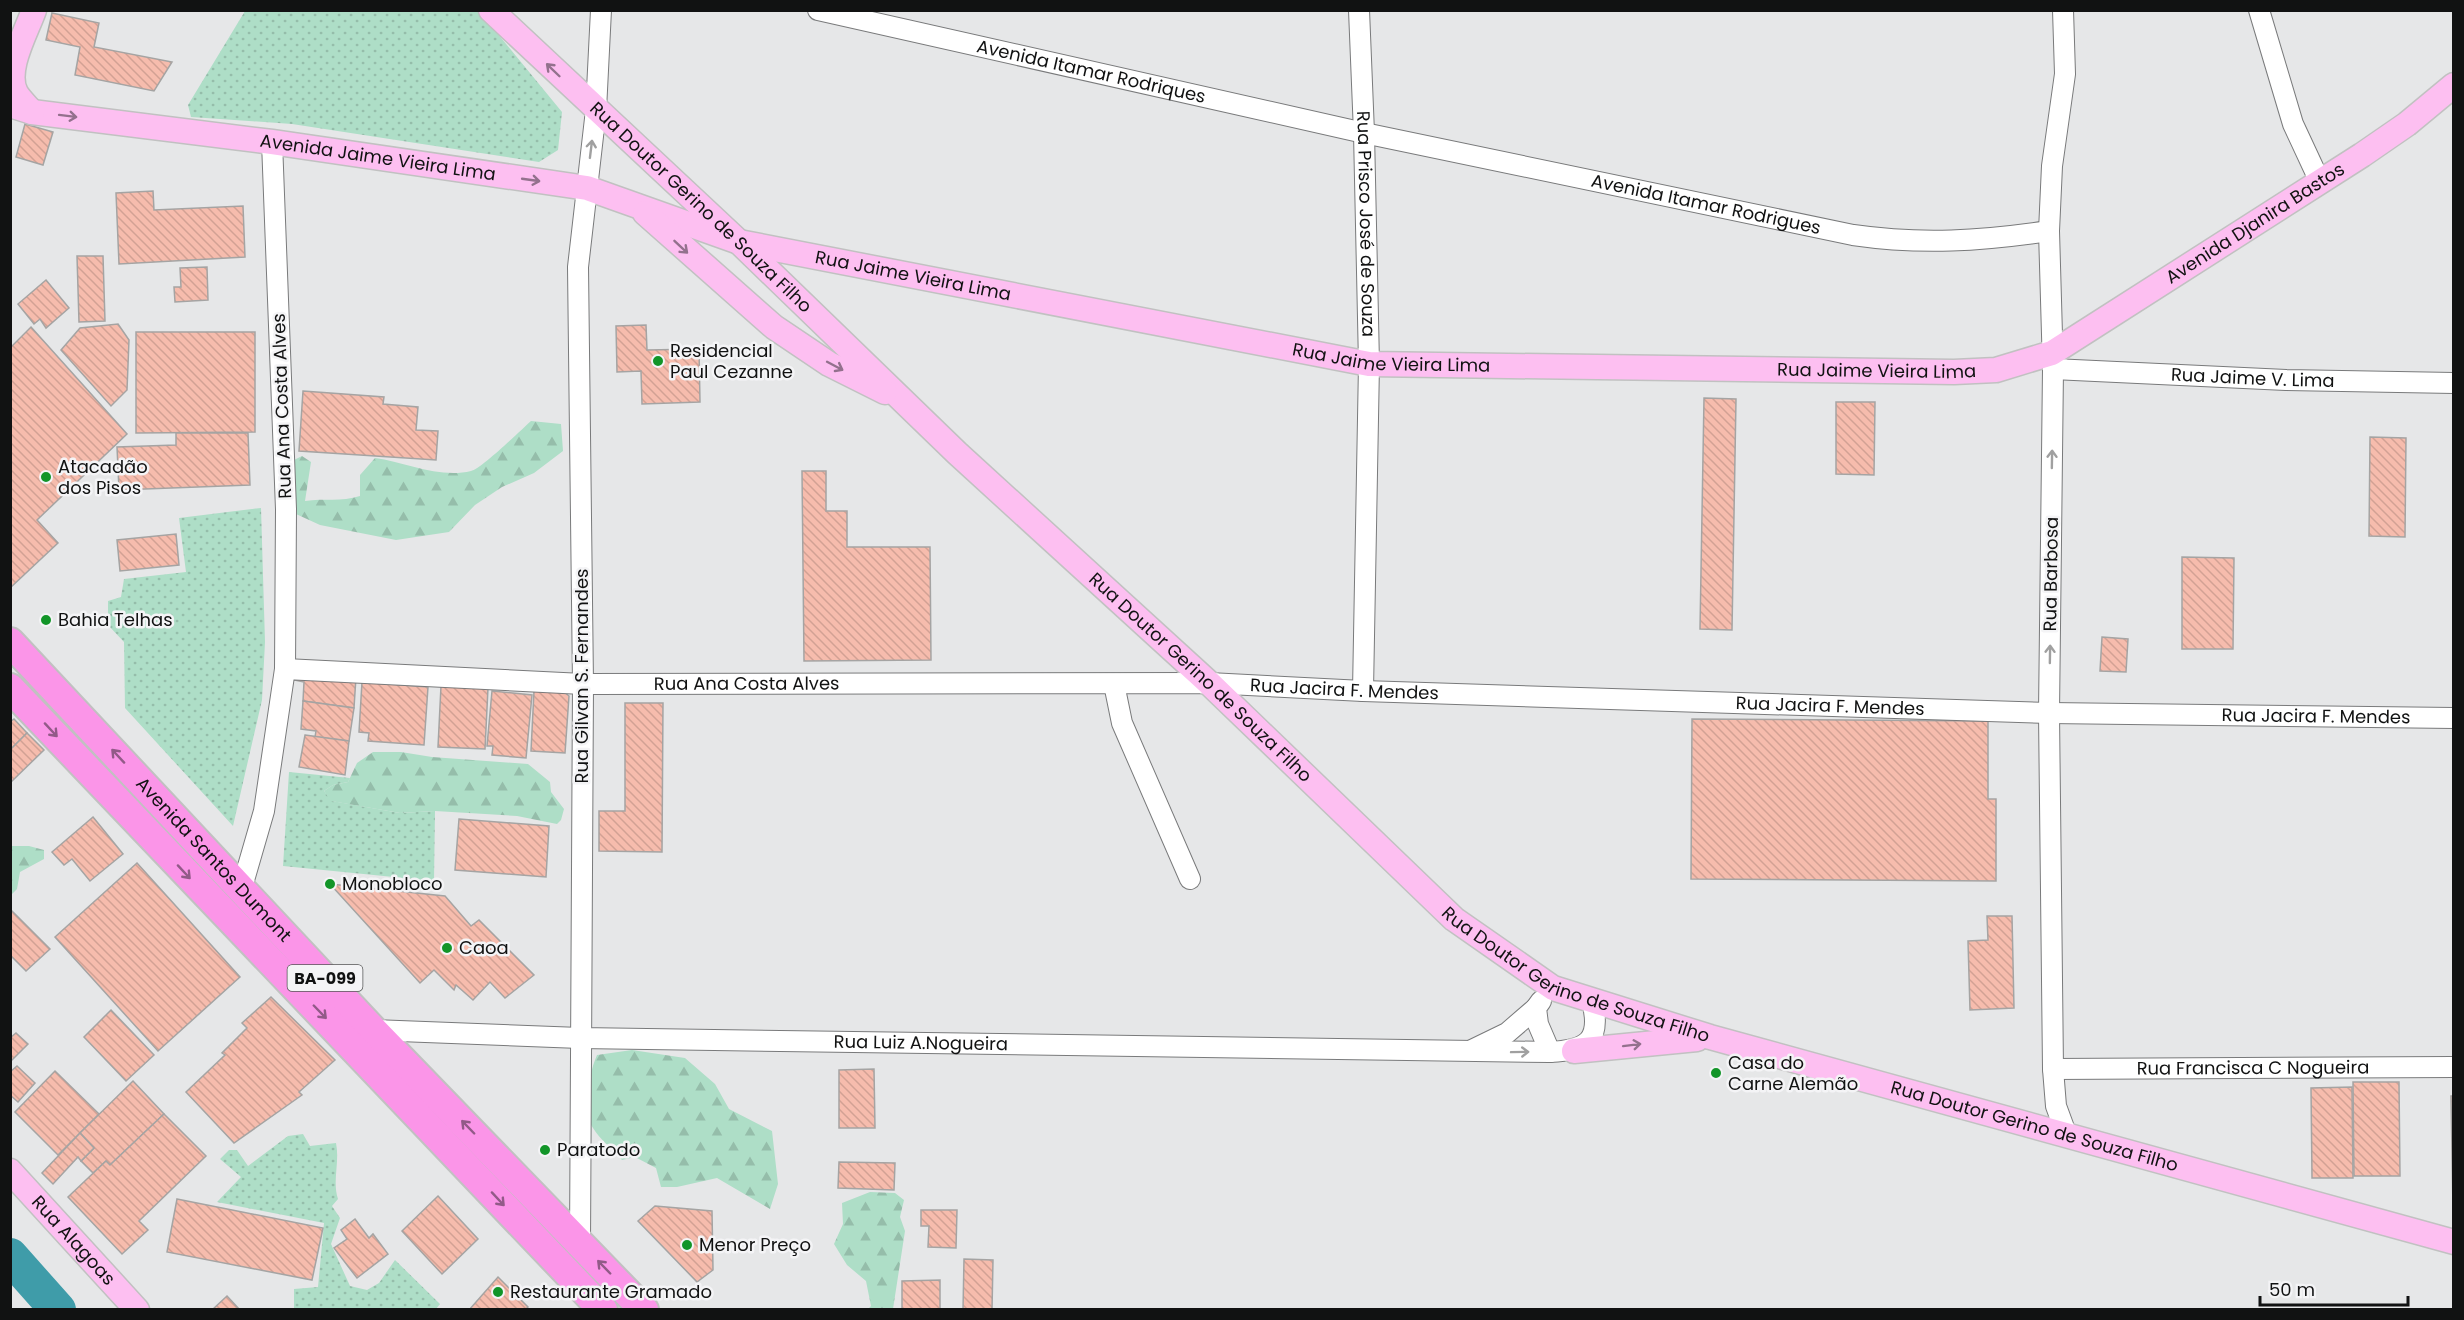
<svg xmlns="http://www.w3.org/2000/svg" width="2464" height="1320" font-family="Poppins,sans-serif">
<defs>
<pattern id="grass-dots" width="8" height="8" patternUnits="userSpaceOnUse" patternTransform="scale(1.5)"><rect width="8" height="8" fill="#aedec7"/><path d="M2 2h.1M6 6h.1" fill="none" stroke="#95bdaa" stroke-width="1.8" stroke-linecap="round"/></pattern>
<pattern id="forest-firs" width="22" height="20" patternUnits="userSpaceOnUse" patternTransform="scale(1.5)"><rect width="22" height="20" fill="#aedec7"/><path d="M5 1l3.5 6h-7zM16 11l3.5 6h-7z" fill="#95bdaa"/></pattern>
<pattern id="building-back-hatch" width="6" height="6" patternUnits="userSpaceOnUse" patternTransform="scale(1.5)"><rect width="6" height="6" fill="#f6bcad"/><path d="M-1 5l2 2M0 0l6 6M5-1l2 2" fill="none" stroke="#d2a194"/></pattern>
</defs>
<rect width="100%" height="100%" fill="#e6e7e8"/>
<g fill="url(#grass-dots)">
<path d="M245,11H479L562,112L558,150L539,162L292,124L191,117L188,105Z"/>
<path d="M261,508L265,642L262,700L233,826L125,708L124,642L108,625V601L121,597L124,579L186,572L179,518Z"/>
<path d="M289,772L350,778L348,782L333,785L324,791L332,801L400,813L435,811L434,881L283,866Z"/>
<path d="M303,1134L310,1146L336,1143C340,1162 332,1181 338,1199L332,1206L340,1218L331,1244L350,1286L367,1290L379,1283L395,1260L440,1304L436,1309L294,1308V1289L318,1287L324,1223L217,1202L241,1177L220,1159L229,1150H237L248,1166L288,1136Z"/>
</g>
<g fill="url(#forest-firs)">
<path d="M531,421L561,424L563,451L534,473L502,487L475,505L449,532L396,540L320,525L296,514L292,492L294,460L302,456L311,462L305,501C324,498 341,502 360,496V475L375,458C405,462 440,479 471,471C481,469 521,430 531,421Z"/>
<path d="M373,752H401L432,757L528,764L550,782L551,792L564,809L561,820L557,824L517,816L435,811L400,813L331,801L324,791L333,785L348,782L357,763Z"/>
<path d="M11,846H29L44,850V859L20,872L17,889L11,895Z"/>
<path d="M632,1050L685,1058L715,1084L729,1109L772,1131L778,1184L770,1209L717,1178L677,1187H661L656,1168L635,1157L622,1160C613,1149 600,1140 593,1128C581,1109 589,1074 597,1055Z"/>
<path d="M870,1192L895,1193L904,1200L900,1217L905,1231L893,1309H868L871,1306L866,1281L847,1265L834,1244L843,1224L842,1203Z"/>
</g>
<g fill="none" stroke-linecap="round" stroke-linejoin="round">
<path stroke="#3f9ca9" stroke-width="36" d="M10,1256L58,1310"/>
</g>
<g fill="url(#building-back-hatch)" stroke="#a5a4a3" stroke-width="1.5">
<path d="M52,13L99,23L94,47L172,62L154,91L75,75L80,47L46,40Z"/>
<path d="M25,124L53,132L43,165L16,157Z"/>
<path d="M153,191L154,210L243,206L245,257L119,264L116,193Z"/>
<path d="M77,256H103L105,321L79,322Z"/>
<path d="M207,267L208,300L175,302L174,287H181L180,268Z"/>
<path d="M46,280L69,308L46,328L40,319L34,324L18,304Z"/>
<path d="M118,324L129,340L127,390L111,406L61,350L80,328Z"/>
<path d="M646,325L647,350L699,349L700,402L642,404L641,371L617,372L616,326Z"/>
<path d="M31,327L127,434L37,520L58,543L10,588V348Z"/>
<path d="M136,332H255V432L136,433Z"/>
<path d="M303,391L384,397L383,404L418,407L416,430L438,431L436,460L299,451Z"/>
<path d="M1704,398L1736,399L1732,630L1700,629Z"/>
<path d="M1836,402H1875L1874,475L1836,474Z"/>
<path d="M176,433H248L250,485L119,490L117,447L176,445Z"/>
<path d="M2370,437L2406,438L2405,537L2369,536Z"/>
<path d="M802,471H826V511H847V547H930L931,660L804,661Z"/>
<path d="M176,534L179,565L120,571L117,540Z"/>
<path d="M2182,557L2234,558L2233,649H2182Z"/>
<path d="M2102,637L2128,639L2126,672L2100,671Z"/>
<path d="M294,673L356,677L354,708L303,701L304,682L294,680Z"/>
<path d="M362,682L428,687L424,745L368,741L369,733L359,732Z"/>
<path d="M441,686L488,688L485,749L438,747Z"/>
<path d="M492,691L532,695L526,758L492,755L493,746H487Z"/>
<path d="M534,691L564,692L569,696L565,753L531,751Z"/>
<path d="M303,701L354,708L349,741L315,737L316,731L301,729Z"/>
<path d="M625,703H663L662,852L599,851V811H625Z"/>
<path d="M14,719L27,733L10,750V722Z"/>
<path d="M1692,719L1988,721V799H1996V881L1691,879Z"/>
<path d="M27,733L44,750L10,783V750Z"/>
<path d="M305,735L349,741L345,775L299,767Z"/>
<path d="M93,817L123,854L90,881L72,859L64,865L52,852Z"/>
<path d="M459,819L549,826L546,877L455,870Z"/>
<path d="M137,863L240,977L158,1051L55,937Z"/>
<path d="M330,884L445,896L471,926L479,920L534,975L505,998L490,982L473,1000L456,985L454,990L434,970L420,983Z"/>
<path d="M10,909L50,949L26,971L10,955Z"/>
<path d="M1987,916H2012L2014,1008L1970,1010L1968,941L1988,940Z"/>
<path d="M271,997L335,1060L299,1092L302,1095L234,1143L186,1092L225,1055L222,1053L247,1028L242,1023Z"/>
<path d="M111,1010L154,1055L126,1081L84,1037Z"/>
<path d="M16,1033L28,1044L10,1062V1038Z"/>
<path d="M17,1066L35,1083L18,1102L10,1095V1072Z"/>
<path d="M874,1069L875,1128H839V1070Z"/>
<path d="M55,1071L99,1114L58,1155L15,1112Z"/>
<path d="M133,1081L164,1114L110,1165L106,1161L93,1173L81,1161L94,1148L80,1133Z"/>
<path d="M2353,1082H2399L2400,1176H2354Z"/>
<path d="M2352,1087L2353,1178H2312L2311,1088Z"/>
<path d="M2451,1096H2454V1209H2453Z"/>
<path d="M164,1114L206,1156L139,1221L148,1230L122,1254L68,1197L106,1161L110,1165Z"/>
<path d="M80,1133L94,1148L81,1161L78,1157L53,1184L42,1173Z"/>
<path d="M839,1162L895,1163L894,1190L838,1188Z"/>
<path d="M438,1196L478,1239L442,1274L402,1231Z"/>
<path d="M177,1199L323,1228L312,1280L167,1252Z"/>
<path d="M655,1206L712,1211L713,1270L697,1282L638,1221Z"/>
<path d="M921,1210H957L956,1248L928,1247L929,1226H921Z"/>
<path d="M355,1219L369,1238L373,1234L388,1254L357,1278L334,1248L347,1239L341,1230Z"/>
<path d="M964,1259L993,1260L992,1310H963Z"/>
<path d="M498,1277L528,1307L525,1310H469Z"/>
<path d="M940,1280V1310H902V1281Z"/>
<path d="M227,1296L240,1310H212Z"/>
</g>
<g fill="none" stroke-linecap="round" stroke-linejoin="round">
<g stroke="#797a7b" stroke-width="22">
<g id="minor">
<path id="s1" d="M818,10L1364,133L1853,235C1922,245 1981,241 2049,231"/>
<path id="s2" d="M1359,10L1364,133L1369,364L1363,691"/>
<path d="M2063,10L2065,74L2052,166L2049,231L2053,369L2049,713L2053,1069L2056,1106L2067,1136"/>
<path d="M2259,10L2293,124L2320,182"/>
<path id="s3" d="M2053,369L2286,380L2454,383"/>
<path id="s4" d="M285,669L583,684L1209,683L1363,691L2049,713L2454,718"/>
<path d="M1114,684L1122,723L1190,879"/>
<path d="M242,887L264,811L285,669L286,509L272,142"/>
<path d="M1541,1001L1536,1008L1538,1024L1550,1052"/>
<path id="s5" d="M373,1030L580,1038L1550,1052C1587,1050 1602,1041 1592,1001"/>
<path d="M1472,1050L1507,1033L1536,1008"/>
<path id="s6" d="M2053,1069L2454,1067"/>
<path d="M580,1243L583,684L578,267L596,110L601,10"/>
</g>
</g>
<g stroke="#c1c1c1" stroke-width="27">
<g id="major">
<path id="s7" d="M491,10L739,242L957,453L1209,683L1454,919L1553,988L1710,1037L2454,1242"/>
<path id="s8" d="M10,105L32,112L272,142L587,188L739,242L1369,364L1954,372L1996,370L2052,353L2362,155L2407,124L2454,85"/>
<path d="M32,112C27,106 20,100 16,93C4,70 26,33 34,10"/>
<path d="M645,213L774,327L829,364L885,392"/>
<path d="M1574,1051L1697,1039"/>
<path id="s9" d="M10,1171L137,1310"/>
</g>
</g>
<g stroke="#c1c1c1" stroke-width="32">
<g id="highway">
<path id="s10" d="M10,642L373,1030L644,1310"/>
<path d="M10,688L603,1310"/>
</g>
</g>
<use href="#minor" stroke="#fff" stroke-width="20"/>
<use href="#major" stroke="#fdbff1" stroke-width="24"/>
<use href="#highway" stroke="#fb95e8" stroke-width="28"/>
</g>
<defs><path id="oneway-shaft" d="M-6 0H5M1.5-3L5.5 0L1.5 3" fill="none" stroke-width="1.6" stroke-linecap="round" stroke-linejoin="round" transform="scale(1.5)"/></defs>
<g stroke="#93718d">
<use href="#oneway-shaft" transform="translate(553 70) rotate(-136)"/>
<use href="#oneway-shaft" transform="translate(68 116) rotate(7)"/>
<use href="#oneway-shaft" transform="translate(531 180) rotate(8)"/>
<use href="#oneway-shaft" transform="translate(681 247) rotate(43)"/>
<use href="#oneway-shaft" transform="translate(835 366) rotate(28)"/>
<use href="#oneway-shaft" transform="translate(1632 1045) rotate(-7)"/>
</g>
<g stroke="#a0a0a0">
<use href="#oneway-shaft" transform="translate(591 149) rotate(-83)"/>
<use href="#oneway-shaft" transform="translate(2052 459) rotate(-89)"/>
<use href="#oneway-shaft" transform="translate(2050 654) rotate(-89)"/>
<use href="#oneway-shaft" transform="translate(1520 1052) rotate(-1)"/>
</g>
<g stroke="#925a88">
<use href="#oneway-shaft" transform="translate(51 730) rotate(47)"/>
<use href="#oneway-shaft" transform="translate(118 756) rotate(-133)"/>
<use href="#oneway-shaft" transform="translate(184 872) rotate(47)"/>
<use href="#oneway-shaft" transform="translate(320 1012) rotate(46)"/>
<use href="#oneway-shaft" transform="translate(468 1127) rotate(-134)"/>
<use href="#oneway-shaft" transform="translate(498 1199) rotate(47)"/>
<use href="#oneway-shaft" transform="translate(604 1267) rotate(-134)"/>
</g>
<g fill="#129528" stroke="#f4f4f6" stroke-width="2">
<circle cx="658" cy="361" r="6"/>
<circle cx="46" cy="477" r="6"/>
<circle cx="46" cy="620" r="6"/>
<circle cx="330" cy="884" r="6"/>
<circle cx="447" cy="948" r="6"/>
<circle cx="1716" cy="1073" r="6"/>
<circle cx="545" cy="1150" r="6"/>
<circle cx="687" cy="1245" r="6"/>
<circle cx="498" cy="1292" r="6"/>
</g>
<g text-anchor="middle" stroke-width="5" stroke-linejoin="round" paint-order="stroke">
<rect fill="#f4f4f6" stroke="#555656" stroke-width="1.5" x="287.5" y="965" width="75" height="26" rx="4.5"/>
<g font-size="16" font-weight="bold" fill="#111212">
<text x="325" y="984">BA-099</text>
</g>
<g font-size="18" fill="#111212" stroke="#f4f4f6">
<text dy="6" stroke="none"><textPath href="#s1" startOffset="280">Avenida Itamar Rodriques</textPath></text>
<text dy="6" stroke="none"><textPath href="#s8" startOffset="372">Avenida Jaime Vieira Lima</textPath></text>
<text dy="6" stroke="none"><textPath href="#s1" startOffset="909">Avenida Itamar Rodrigues</textPath></text>
<text dy="6" stroke="none"><textPath href="#s7" startOffset="288">Rua Doutor Gerino de Souza Filho</textPath></text>
<text dy="6" stroke="none"><textPath href="#s8" startOffset="2313">Avenida Djanira Bastos</textPath></text>
<text dy="6" stroke="none"><textPath href="#s2" startOffset="214">Rua Prisco José de Souza</textPath></text>
<text dy="6" stroke="none"><textPath href="#s8" startOffset="922">Rua Jaime Vieira Lima</textPath></text>
<text dy="6" stroke="none"><textPath href="#s8" startOffset="1408">Rua Jaime Vieira Lima</textPath></text>
<text dy="6" stroke="none"><textPath href="#s8" startOffset="1894">Rua Jaime Vieira Lima</textPath></text>
<text dy="6" stroke="none"><textPath href="#s3" startOffset="200">Rua Jaime V. Lima</textPath></text>
<text transform="translate(282 406) rotate(-92)" y="6">Rua Ana Costa Alves</text>
<text transform="translate(2051 574) rotate(-89)" y="6">Rua Barbosa</text>
<text transform="translate(582 676) rotate(-90)" y="6">Rua Gilvan S. Fernandes</text>
<text dy="6" stroke="none"><textPath href="#s7" startOffset="974">Rua Doutor Gerino de Souza Filho</textPath></text>
<text dy="6" stroke="none"><textPath href="#s4" startOffset="462">Rua Ana Costa Alves</textPath></text>
<text dy="6" stroke="none"><textPath href="#s4" startOffset="1060">Rua Jacira F. Mendes</textPath></text>
<text dy="6" stroke="none"><textPath href="#s4" startOffset="1546">Rua Jacira F. Mendes</textPath></text>
<text dy="6" stroke="none"><textPath href="#s4" startOffset="2032">Rua Jacira F. Mendes</textPath></text>
<text dy="6" stroke="none"><textPath href="#s10" startOffset="298">Avenida Santos Dumont</textPath></text>
<text dy="6" stroke="none"><textPath href="#s7" startOffset="1460">Rua Doutor Gerino de Souza Filho</textPath></text>
<text dy="6" stroke="none"><textPath href="#s5" startOffset="548">Rua Luiz A.Nogueira</textPath></text>
<text dy="6" stroke="none"><textPath href="#s6" startOffset="200">Rua Francisca C Nogueira</textPath></text>
<text dy="6" stroke="none"><textPath href="#s7" startOffset="1946">Rua Doutor Gerino de Souza Filho</textPath></text>
<text dy="6" stroke="none"><textPath href="#s9" startOffset="94">Rua Alagoas</textPath></text>
</g>
<g font-size="18" fill="#111212" stroke="#f4f4f6" text-anchor="start">
<text x="670" y="357">Residencial<tspan x="670" dy="21">Paul Cezanne</tspan></text>
<text x="58" y="473">Atacadão<tspan x="58" dy="21">dos Pisos</tspan></text>
<text x="58" y="626">Bahia Telhas</text>
<text x="342" y="890">Monobloco</text>
<text x="459" y="954">Caoa</text>
<text x="1728" y="1069">Casa do<tspan x="1728" dy="21">Carne Alemão</tspan></text>
<text x="557" y="1156">Paratodo</text>
<text x="699" y="1251">Menor Preço</text>
<text x="510" y="1298">Restaurante Gramado</text>
</g>
</g>
<rect width="2464" height="1320" fill="none" stroke="#111212" stroke-width="24"/>
<path d="M2260 1296v9h148v-9" fill="none" stroke="#111212" stroke-width="3"/>
<text x="2269" y="1296" font-size="18" fill="#111212" stroke="#f4f4f6" stroke-width="4.5" paint-order="stroke">50 m</text>
</svg>
